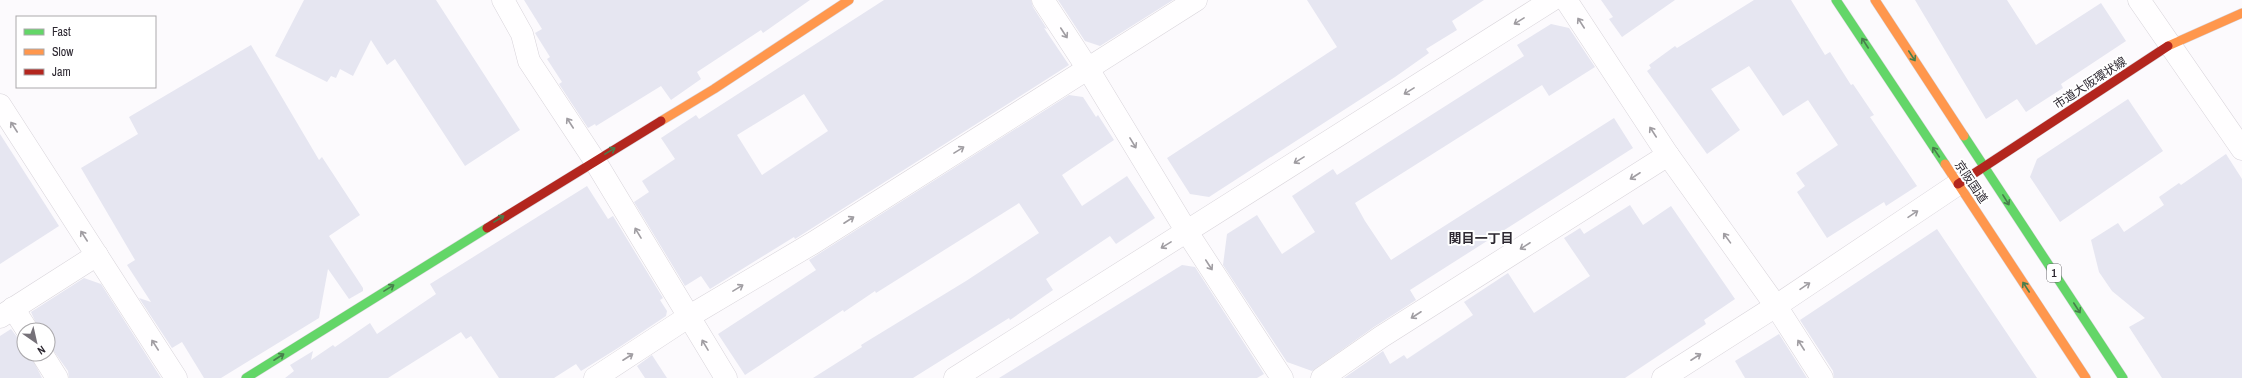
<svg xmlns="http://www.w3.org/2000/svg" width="2242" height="378" font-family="'Archivo Narrow','Noto Sans JP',sans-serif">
<rect width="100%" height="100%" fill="#fcfafd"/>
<g fill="#e6e6f1" fill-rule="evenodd">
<path d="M304,0H436L520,130L465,166L395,59L387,65L371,40L353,76L340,69L336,78L331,76L327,82L275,56Z"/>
<path d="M524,0H810L763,33L761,30L697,72L701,79L671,100L661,86L596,126L595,124L588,128L559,84L562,82L547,59L550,57L535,33L542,29Z"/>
<path d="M884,0H1031L1033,7L1047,29L1044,28L1069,65L806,232L795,239L794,237L710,289L701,276L685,286L634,202L649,192L642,181L675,159L661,138L696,115L699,119ZM804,94L828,131L762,175L737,135Z"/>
<path d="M1058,0H1173L1100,46L1085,41Z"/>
<path d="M1307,0H1484L1452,21L1457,30L1426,49L1429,53L1395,77L1209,197L1190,194L1167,158L1337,47Z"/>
<path d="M1601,0H1675L1622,37L1609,19L1613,17Z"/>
<path d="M1754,0H1791L1825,55L1830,52L1851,85L1853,84L1874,115L1870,117L1917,186L1886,206L1884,202L1827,238L1797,192L1805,186L1796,173L1838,145L1808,100L1783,116L1749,66L1711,89L1740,130L1707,154L1647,71L1651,68L1649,65L1675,46L1677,48Z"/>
<path d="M1915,0H2007L2036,45L2101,3L2126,41L2061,84L2063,88L2026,112L2017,99L1986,119Z"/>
<path d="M1551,24L1569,28L1595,67L1549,96L1542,85L1355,203L1365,221L1391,260L1614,118L1633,148L1410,290L1416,300L1374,327L1312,371L1287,362L1223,265L1227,234L1257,215L1282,254L1315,232L1292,196L1333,169L1337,175L1524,56L1517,45Z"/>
<path d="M251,45L319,160L322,157L360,215L329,236L363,288V291L349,299L328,269L319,318L221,378H204L182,342L172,348L139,298L151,302L127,265L135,260L81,168L138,134L129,117Z"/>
<path d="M1069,95L1083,97L1096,117L1098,115L1114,140L1062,175L1082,206L1127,176L1155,218L1116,244L1110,236L1046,279L1053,290L1010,320L1009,318L913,378H813L862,347L861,345L966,281L1039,233L1019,203L876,293L875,291L844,312L843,310L745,375L718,334L816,270L809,260Z"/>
<path d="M2128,99L2163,151L2060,222L2030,177L2037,159Z"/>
<path d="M0,134L59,226L0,264Z"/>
<path d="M2226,154L2242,179V378H2162L2129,327L2145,318L2112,291L2099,272L2091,240L2118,223L2124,232L2164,205L2159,197L2179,183L2181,185Z"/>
<path d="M587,186L608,219L613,216L663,298L660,300L667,311L666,316L618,348L581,371L576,364L554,378H499L471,336L466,339L461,332L388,378H285L294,371L290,365L313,351L311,360L333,345L335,347L370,323L377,334L436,294L430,284Z"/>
<path d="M1630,205L1643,225L1671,206L1735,299L1704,320L1706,324L1625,378H1344L1383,351L1390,364L1404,355L1407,359L1473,315L1464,302L1508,273L1534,313L1590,276L1564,238L1580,228L1584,234Z"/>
<path d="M1937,229L2037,378H1834L1833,371L1800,320Z"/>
<path d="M1182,265L1195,267L1264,374L1257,378H999Z"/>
<path d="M84,278L101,284L161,378H69L68,371L48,343V330H39L31,312Z"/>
<path d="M11,329L17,337L24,342V354H30L42,378H0V336Z"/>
<path d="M1779,334L1807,378H1745L1735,361Z"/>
<path d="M652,355L667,378H645L637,366Z"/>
</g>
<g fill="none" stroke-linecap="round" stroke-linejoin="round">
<g stroke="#d8d4da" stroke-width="23">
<g id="street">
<path d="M503,0L522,34L529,61L595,161L726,378"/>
<path d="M1043,0L1088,69L1187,232L1282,378"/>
<path d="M1566,0L1668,155L1776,306L1822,378"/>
<path d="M2139,0L2242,149"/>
<path d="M0,105L176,378"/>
<path d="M13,308L27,330"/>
<path d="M0,317L97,255"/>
<path d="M42,354L57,378"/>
<path d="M595,378L688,317L813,243L1196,0"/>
<path d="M955,378L1552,0"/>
<path d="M1322,378L1381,337L1668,155"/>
<path d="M1663,378L1776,306L1958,184"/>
</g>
</g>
<g stroke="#d8d4da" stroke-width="10">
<g id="fast">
<path d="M1836,0L1945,164"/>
<path d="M1964,136L2123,378"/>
<path d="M246,378L487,228"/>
</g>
</g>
<g stroke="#d8d4da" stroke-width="10">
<g id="slow">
<path d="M1875,0L1964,136"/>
<path d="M2168,46L2242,13"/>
<path d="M661,121L714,89L849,0"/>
<path d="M1945,164L2086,378"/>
</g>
</g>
<g stroke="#d8d4da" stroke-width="10">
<g id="jam">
<path d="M1958,184L2168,46"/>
<path d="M487,228L661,121"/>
</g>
</g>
<use href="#street" stroke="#fffeff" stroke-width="22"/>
<use href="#fast" stroke="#63d668" stroke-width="9"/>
<use href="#slow" stroke="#ff974d" stroke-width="9"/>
<use href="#jam" stroke="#b3261e" stroke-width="9"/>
</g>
<defs><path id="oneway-shaft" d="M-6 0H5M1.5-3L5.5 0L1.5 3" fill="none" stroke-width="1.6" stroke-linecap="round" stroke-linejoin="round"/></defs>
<g stroke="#a09da2">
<use href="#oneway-shaft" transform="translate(1519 21) rotate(148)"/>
<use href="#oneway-shaft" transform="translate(1581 23) rotate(-123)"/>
<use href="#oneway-shaft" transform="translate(1064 33) rotate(57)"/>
<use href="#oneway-shaft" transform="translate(1409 91) rotate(148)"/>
<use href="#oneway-shaft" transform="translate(570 123) rotate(-123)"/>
<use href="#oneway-shaft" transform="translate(14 127) rotate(-123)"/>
<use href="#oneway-shaft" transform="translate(1653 132) rotate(-123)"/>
<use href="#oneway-shaft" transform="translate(1133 143) rotate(59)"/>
<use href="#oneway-shaft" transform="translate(959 150) rotate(-32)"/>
<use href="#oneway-shaft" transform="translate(1299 160) rotate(148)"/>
<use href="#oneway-shaft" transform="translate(1635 176) rotate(147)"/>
<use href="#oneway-shaft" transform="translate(1913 214) rotate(-34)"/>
<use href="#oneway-shaft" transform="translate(849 220) rotate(-33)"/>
<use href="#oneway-shaft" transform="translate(638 233) rotate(-121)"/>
<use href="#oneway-shaft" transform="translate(84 236) rotate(-123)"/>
<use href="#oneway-shaft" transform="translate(1727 238) rotate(-126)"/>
<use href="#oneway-shaft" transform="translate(1166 245) rotate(148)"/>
<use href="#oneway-shaft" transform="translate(1525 246) rotate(147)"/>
<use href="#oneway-shaft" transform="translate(1209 265) rotate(57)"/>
<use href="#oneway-shaft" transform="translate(1805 286) rotate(-34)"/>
<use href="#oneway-shaft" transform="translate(738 288) rotate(-31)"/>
<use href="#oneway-shaft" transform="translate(1416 315) rotate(147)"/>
<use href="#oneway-shaft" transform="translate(155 345) rotate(-123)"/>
<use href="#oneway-shaft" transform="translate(705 345) rotate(-121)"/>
<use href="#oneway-shaft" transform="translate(1801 345) rotate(-123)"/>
<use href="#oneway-shaft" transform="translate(628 357) rotate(-33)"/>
<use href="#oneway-shaft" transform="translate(1696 357) rotate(-33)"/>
</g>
<g stroke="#487e4c">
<use href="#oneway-shaft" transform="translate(1865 43) rotate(-123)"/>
<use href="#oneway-shaft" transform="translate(1912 56) rotate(57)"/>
<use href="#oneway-shaft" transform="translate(610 151) rotate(-31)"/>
<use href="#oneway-shaft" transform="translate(1936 152) rotate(-124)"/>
<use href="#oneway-shaft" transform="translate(2006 200) rotate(58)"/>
<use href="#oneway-shaft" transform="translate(499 219) rotate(-32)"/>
<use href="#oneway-shaft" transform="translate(2026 287) rotate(-123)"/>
<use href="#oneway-shaft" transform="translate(389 288) rotate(-32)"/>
<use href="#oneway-shaft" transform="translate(2077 308) rotate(57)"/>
<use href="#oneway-shaft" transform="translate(279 357) rotate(-33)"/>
</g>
<g text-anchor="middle" stroke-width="4" stroke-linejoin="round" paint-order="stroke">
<rect fill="#fff" stroke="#6b686e" stroke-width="1" x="2047" y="264" width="14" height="18" rx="3"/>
<g font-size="11" font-weight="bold" fill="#2c2730">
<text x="2054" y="277">1</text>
</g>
<g font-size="12" fill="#2c2730" stroke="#fff">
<text transform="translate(2090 83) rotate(-33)" y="4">市道大阪環状線</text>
<text transform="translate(1971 182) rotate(56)" y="4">京阪国道</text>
</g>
<g font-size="13" font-weight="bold" fill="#2c2730" stroke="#fff">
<text x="1481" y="243">関目一丁目</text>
</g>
</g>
<rect x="16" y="16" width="140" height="72" fill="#ffffff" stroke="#aba9ac"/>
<rect x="24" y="29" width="20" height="6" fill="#63d668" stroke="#aba9ac"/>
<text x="52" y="36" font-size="12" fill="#2c2730">Fast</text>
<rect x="24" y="49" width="20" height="6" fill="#ff974d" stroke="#aba9ac"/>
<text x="52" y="56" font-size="12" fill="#2c2730">Slow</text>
<rect x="24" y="69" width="20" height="6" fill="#b3261e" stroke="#aba9ac"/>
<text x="52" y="76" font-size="12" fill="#2c2730">Jam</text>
<g transform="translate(36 342) rotate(146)"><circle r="19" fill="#ffffff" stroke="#aba9ac"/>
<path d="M0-3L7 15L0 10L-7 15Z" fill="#757178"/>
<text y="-6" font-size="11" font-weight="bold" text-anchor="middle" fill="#2c2730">N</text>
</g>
</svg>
